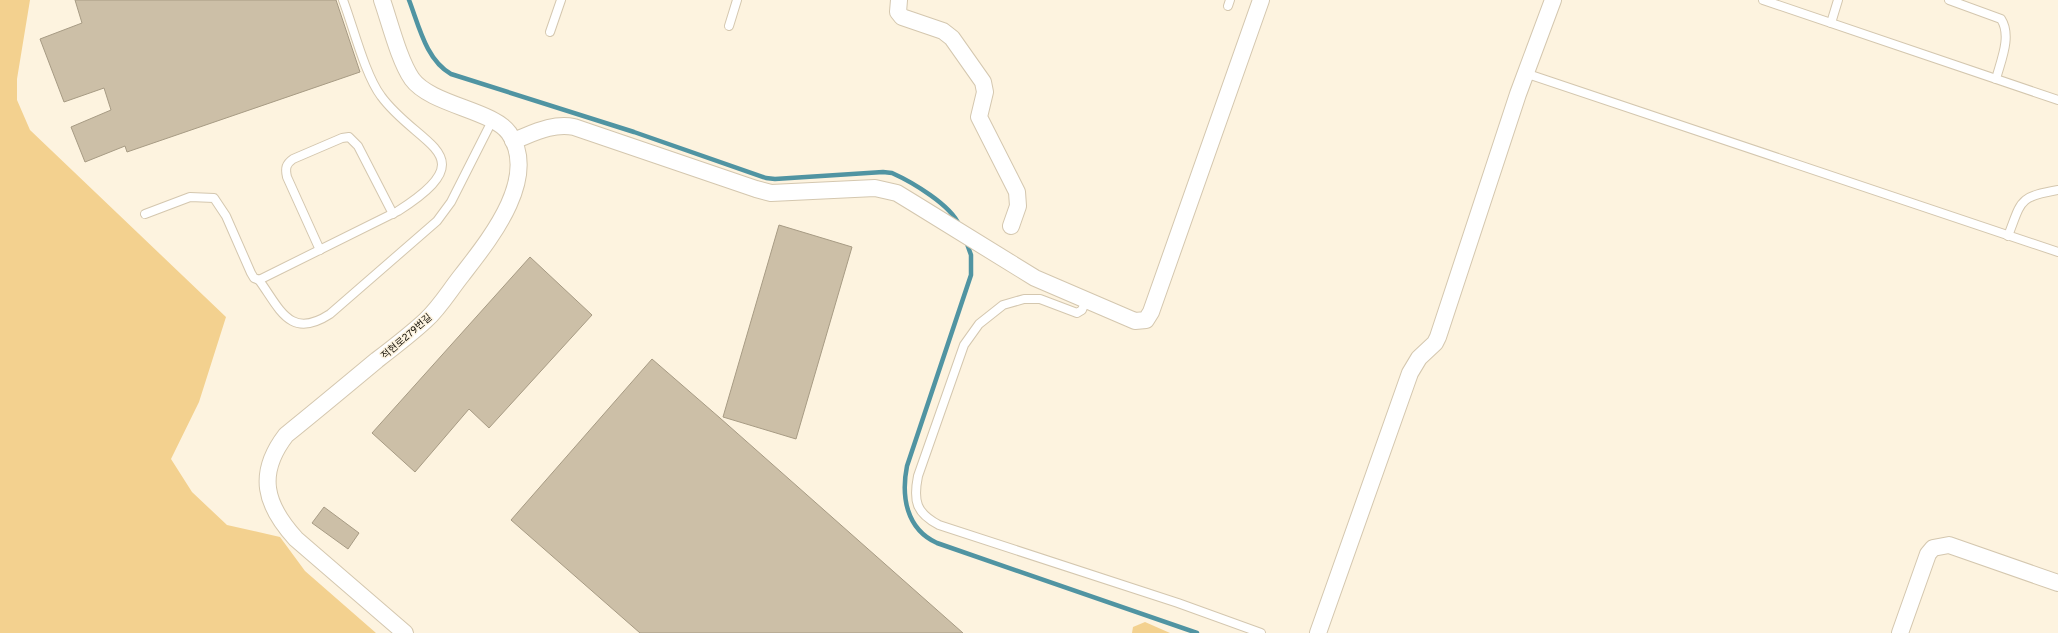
<svg xmlns="http://www.w3.org/2000/svg" width="2058" height="633" font-family="Overpass,'Noto Sans KR',sans-serif">
<rect width="100%" height="100%" fill="#fdf3df"/>
<g fill="#f3d18f">
<path d="M0,0H30L17,79V100L30,130L226,317L199,402L171,459L192,492L227,525L280,537L305,571L376,633H0Z"/>
<path d="M1145,622L1170,633H1132L1133,627Z"/>
</g>
<g fill="none" stroke-linecap="round" stroke-linejoin="round">
<g stroke="#5094a2" stroke-width="4.5">
<path d="M409,0C419,26 426,60 451,74L634,132L766,178L775,179L883,172L892,173C912,182 951,205 959,225"/>
<path d="M966,241L971,255V275L907,466C901,496 906,529 937,543L1197,633"/>
</g>
</g>
<g fill="#ccbfa7" stroke="#a79b84">
<path d="M75,0H336L360,72L127,152L125,146L85,162L71,127L111,110L104,88L64,102L40,39L82,23Z"/>
<path d="M779,225L852,247L796,439L723,417Z"/>
<path d="M530,257L592,315L489,428L469,409L415,472L372,433Z"/>
<path d="M652,359L720,418L963,633H640L511,520Z"/>
<path d="M324,507L359,533L348,549L312,523Z"/>
</g>
<g fill="none" stroke-linecap="round" stroke-linejoin="round">
<g stroke="#d4c7af" stroke-width="10">
<g id="service">
<path d="M1763,0L2058,100"/>
<path d="M1949,0L2001,19C2012,36 2001,60 1996,79"/>
<path d="M1228,6L1230,0"/>
<path d="M1831,23L1838,0"/>
<path d="M729,26L737,0"/>
<path d="M550,32L561,0"/>
<path d="M1525,73L2058,252"/>
<path d="M145,214L190,197L214,198L226,216L251,273L254,278L259,280L398,211C488,154 418,147 381,96C365,75 353,26 343,0"/>
<path d="M2008,236C2022,200 2018,197 2058,190"/>
<path d="M320,250L287,177C285,168 286,164 293,159L342,138L349,137L358,146L393,214"/>
<path d="M259,280C280,309 290,340 330,314L437,221L451,202L492,121"/>
<path d="M1086,300L1082,310L1077,313L1040,299H1024L1003,305L979,324L964,345L918,476C913,501 916,513 939,525L1178,603L1261,633"/>
</g>
</g>
<g stroke="#d4c7af" stroke-width="18">
<g id="minor">
<path d="M382,0C390,23 399,60 412,79C431,105 493,110 509,133C540,178 489,240 462,275C450,290 440,307 426,320C411,334 394,347 377,360C347,385 317,410 286,435C256,474 265,505 296,539L405,633"/>
<path d="M899,0L898,12L902,17L943,31L952,38L983,82L985,92L979,117L1017,192L1018,206L1011,226"/>
<path d="M513,141C534,133 552,123 574,127L756,189L771,193L875,188L897,193L915,204L1035,278L1135,321L1146,320L1151,312L1261,0"/>
<path d="M1318,633L1410,373L1419,358L1435,343L1438,337L1518,94L1553,0"/>
<path d="M1900,633L1928,554L1933,548L1949,545L2058,583"/>
</g>
</g>
<use href="#service" stroke="#fff" stroke-width="8"/>
<use href="#minor" stroke="#fff" stroke-width="16"/>
</g>
<g text-anchor="middle" stroke-width="3" stroke-linejoin="round" paint-order="stroke">
<g font-size="10" fill="#161209" stroke="#fdf3df">
<text transform="translate(406 336) rotate(-41)" y="4">적현로279번길</text>
</g>
</g>
</svg>
